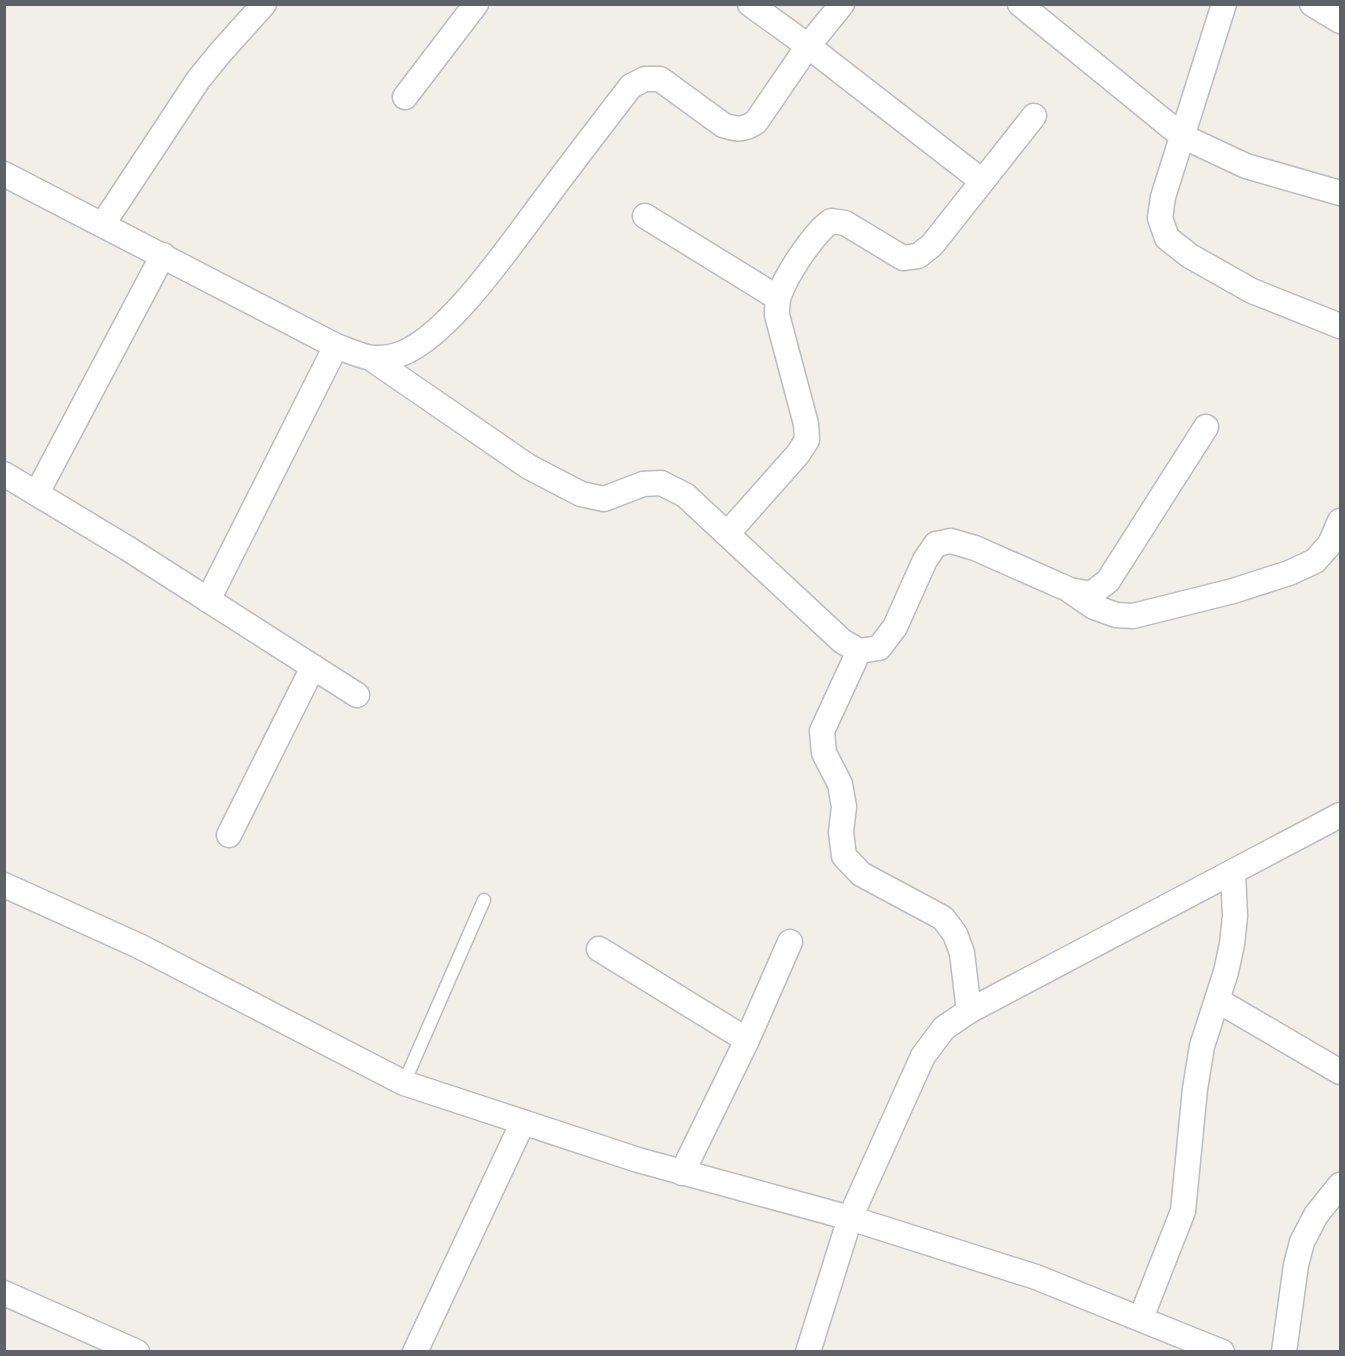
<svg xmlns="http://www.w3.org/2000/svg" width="1345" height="1356" font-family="'Varela Round',sans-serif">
<rect width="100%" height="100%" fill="#f1efe7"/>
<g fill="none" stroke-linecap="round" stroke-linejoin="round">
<g stroke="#babcc1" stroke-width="15">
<path id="service" d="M404,1083L484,900"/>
</g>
<g stroke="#babcc1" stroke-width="27">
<g id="minor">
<path d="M750,4L808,46L982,181"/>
<path d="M1020,4L1182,136L1246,166L1340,193"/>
<path d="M1224,4L1163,197L1160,218L1167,238L1190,256L1252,291L1340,326"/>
<path d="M1312,4L1340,21"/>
<path d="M405,97L476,4"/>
<path d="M4,174L336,346C358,354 370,362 394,356C443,345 511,244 542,203C571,164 601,125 631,86L645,79H660L723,125C737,130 744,130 756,122L808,46L842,4"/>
<path d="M645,216L778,298"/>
<path d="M103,224L198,80L220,53L264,4"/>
<path d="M372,359L529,467L581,494L604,499L643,484L661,483L685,495L842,641L859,651L879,648L895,627L925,560L936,544L951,541L975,548L1070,590L1091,594L1108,581L1206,427"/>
<path d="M4,474L127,548L357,695"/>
<path d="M37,493L163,255"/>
<path d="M727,534L798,454L807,440L806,424L777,315C777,309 777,302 779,296C786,275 813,234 831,221L845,223L903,258L918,256L932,245L1034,116"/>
<path d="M1072,592L1094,607L1116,615L1133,616L1233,591L1289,573L1315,561L1330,544L1340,521"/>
<path d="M208,600L336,346"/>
<path d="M859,651L822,731L824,753L840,784L844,807L841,832L844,856L861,874L943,918L955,934L962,953L969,1011"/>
<path d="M229,835L313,667"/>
<path d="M4,885L139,946L404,1083L638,1160L850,1218L1036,1277L1222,1352"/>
<path d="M599,949L747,1040"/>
<path d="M1217,1000L1340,1072"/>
<path d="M682,1173L747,1040L790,942"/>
<path d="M4,1293L137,1352"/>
<path d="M1141,1318L1183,1211L1195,1089L1202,1046L1226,972L1232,944L1235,916L1233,872"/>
<path d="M415,1352L523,1122"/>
<path d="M808,1352L850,1218L923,1056L944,1028L969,1011L1340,815"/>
<path d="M1284,1352L1296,1265L1302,1242L1316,1215L1340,1185"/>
</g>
</g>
<use href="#service" stroke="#fff" stroke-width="12"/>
<use href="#minor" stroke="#fff" stroke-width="24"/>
</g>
<rect width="1345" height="1356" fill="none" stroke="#5e6268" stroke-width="12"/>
</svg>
